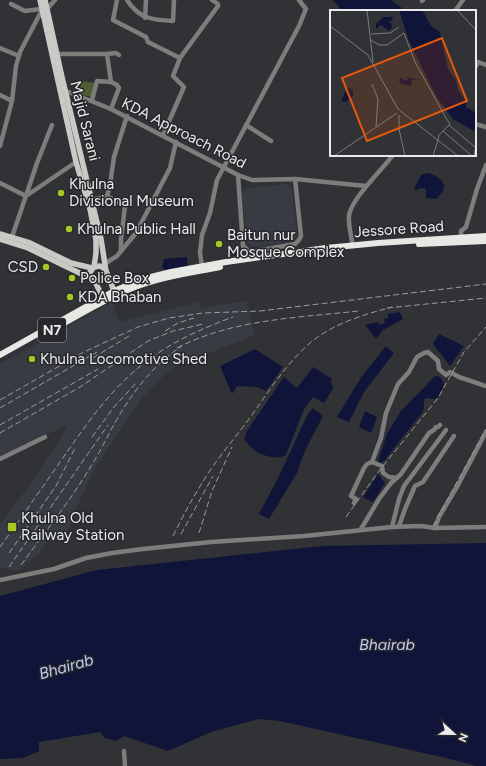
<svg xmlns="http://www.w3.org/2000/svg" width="486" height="766" font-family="Figtree,sans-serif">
<rect width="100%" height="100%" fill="#313235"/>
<g fill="#393b43">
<path d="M285,184L289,185L292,190L297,235L296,239L294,241L254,247L249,245L247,241L242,195L243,191L248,188Z"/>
<path d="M247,301L255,335L179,365L164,375L143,397L95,468L81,497L65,537L46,543L40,552L19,571L0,568V525L30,484L67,428L65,426L0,457V364L112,302L119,322L199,302L201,308Z"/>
</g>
<path fill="#505c33" d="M81,81L95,83L92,97L79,94Z"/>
<g fill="#111439">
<path d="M332,0H391L402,8V11H339V6Z"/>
<path d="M427,173C443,177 451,187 436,199L426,198V189L421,188L416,190L414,189L421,175Z"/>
<path d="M187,257L188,268L171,272L162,268L164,259Z"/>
<path d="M399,312L401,314L403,319L383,330L376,339L365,325L378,322L380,325L385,323L384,319L388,318V314Z"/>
<path d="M439,334L464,346L450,366L433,344Z"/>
<path d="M386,346L394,353L364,392L349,422L337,417L362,376Z"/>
<path d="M255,349L283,367L266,391L257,387L237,386L232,394L220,366Z"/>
<path d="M313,367L332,379L331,384L334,387L324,403L313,397L304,409L286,455C277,460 264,456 255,451C251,448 247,442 244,439L247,431L284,377L297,388Z"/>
<path d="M435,376L440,377L444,384L439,396L435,399L426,398L424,400V409L422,413L383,462L379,463L378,461L387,434L401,411Z"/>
<path d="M313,408L323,416C314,434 303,451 298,471L269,519L259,514L277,480L308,414Z"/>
<path d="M365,411L377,417L371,433L359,427Z"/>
<path d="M378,474L385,483L373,502L363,498Z"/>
<path d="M486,543V766H477L442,757L280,721L259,719L211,732L168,751L124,736L116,741L105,738L100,732L39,742V751L23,758L0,759V596L97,570L322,546Z"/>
</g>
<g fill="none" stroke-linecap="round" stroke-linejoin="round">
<g stroke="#7d7e7c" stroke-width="4.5">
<path d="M117,0L113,20L146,37L148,42L180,58"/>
<path d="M127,0C139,19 153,20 173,21L174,0"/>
<path d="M422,1L423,0"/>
<path d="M11,4L25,11L41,9"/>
<path d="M47,9L55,0"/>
<path d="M455,11L463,0"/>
<path d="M145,18L146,0"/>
<path d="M0,48L19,56"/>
<path d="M57,54H107L111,82L97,81L92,100"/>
<path d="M107,54L116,53L119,55"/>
<path d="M475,68L478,62L486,65"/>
<path d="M111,82L117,85L119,88L111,109"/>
<path d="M66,91L111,109L238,175L252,180L295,179L366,186"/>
<path d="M0,95L12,101"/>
<path d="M475,124L486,127"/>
<path d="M246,125L271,141"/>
<path d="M163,135L184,87L173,76L180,58L218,6V4L212,0"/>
<path d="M0,146L12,101L16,66L20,52L42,10"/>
<path d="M238,175L243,246L250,252L295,244L299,240L301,236L295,179"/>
<path d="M0,183L26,196L76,162"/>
<path d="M107,196L125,206L121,239V251"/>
<path d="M91,200L107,196L110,185L114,157L127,116"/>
<path d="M12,237L37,163L52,125"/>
<path d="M461,237V231L466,227L477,189L486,165"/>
<path d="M353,246C351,236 348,224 349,215C352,198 382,170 393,155"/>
<path d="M106,263L117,256L136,233L170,168L176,142"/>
<path d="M202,266L200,253L202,235L210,213L217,180L299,26L306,9L299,0"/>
<path d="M0,459L45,437"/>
<path d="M372,462L382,466L383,473L389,477L397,478"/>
<path d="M354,503L356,499L351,496L364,468L367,464L372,462L381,438L386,413L398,384L409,372L417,357L424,353L428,352L438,361L439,369L446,375L450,372L459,377L486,386"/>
<path d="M399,526L405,509L415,486L423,482L454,436"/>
<path d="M392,527L399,499L404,486L446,430"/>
<path d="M435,528L439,517L458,485L486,432"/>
<path d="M361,529L379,499L391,483L401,474L429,433L434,430L436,427H438L440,425"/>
<path d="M0,580L54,569L86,558L112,553L143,549L211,542L304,536L392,527L421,526L435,528L486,527"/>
<path d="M124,751L125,766"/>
</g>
<g stroke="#c9cac6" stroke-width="5.5">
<path d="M40,0L76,162L90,209L96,240V253L94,267"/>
<path d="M45,0L62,77L101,239L106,271"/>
<path d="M0,234L30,243L71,263L92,268"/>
<path d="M0,239L28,248L96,281H101L106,277C107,272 105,268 100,266L94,267L90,272L92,279"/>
<path d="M107,273L114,291"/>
<path d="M94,280L105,301"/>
</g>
<g stroke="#e6e8e3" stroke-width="6">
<path d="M419,244L486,241"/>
<path d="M57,327C81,314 105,299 130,289C159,277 190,273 220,267"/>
<path d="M0,355L114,291L143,279L171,272L226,262L326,248L378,243L486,236"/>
</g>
<g stroke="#9b9c9e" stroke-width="1" stroke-dasharray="6 3" stroke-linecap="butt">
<path d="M387,308L486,298"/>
<path d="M165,331L178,323L194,318"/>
<path d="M177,348C233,319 297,318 358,311"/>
<path d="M93,358L129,336"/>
<path d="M0,400L84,352L138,327L169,318L203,313L260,311L486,284"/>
<path d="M0,408L97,352"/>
<path d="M0,425L98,369"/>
<path d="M0,433L80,387L148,341L173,331L203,324"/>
<path d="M92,437L114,407L137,382"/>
<path d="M346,517L379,471L438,398L464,352L486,327"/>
<path d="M433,526L486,429"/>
<path d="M199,533L212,491L232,447"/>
<path d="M181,534L213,476"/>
<path d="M173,536C184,514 195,493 209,472C223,451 240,432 254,412C271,388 287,363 310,343C334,323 363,315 392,307"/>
<path d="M0,547C22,517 43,486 65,455C84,428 103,400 128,377C158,348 195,331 233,317"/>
<path d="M9,553L56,486L75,448"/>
<path d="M21,565C45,532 71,500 91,466C99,454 105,441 112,428C129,397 151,366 182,346"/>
<path d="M9,567L108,425"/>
</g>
</g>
<g fill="#a5c823" stroke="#27282b" stroke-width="1.5">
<circle cx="61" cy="193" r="4"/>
<circle cx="69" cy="229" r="4"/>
<circle cx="219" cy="244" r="4"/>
<circle cx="46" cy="267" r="4"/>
<circle cx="72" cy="278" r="4"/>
<circle cx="70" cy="297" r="4"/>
<circle cx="32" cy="359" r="4"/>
<rect x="7" y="522" width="10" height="10" rx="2"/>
</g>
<g text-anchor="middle" stroke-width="3" stroke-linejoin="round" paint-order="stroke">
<rect fill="#27282b" stroke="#b0b0b3" stroke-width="1" x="38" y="318" width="28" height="24" rx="3"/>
<g font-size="14" font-weight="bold" fill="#eaebed">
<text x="52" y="335">N7</text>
</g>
<g font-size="15" fill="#eaebed" stroke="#27282b">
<text transform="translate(85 121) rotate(76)" y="5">Majid Sarani</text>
<text transform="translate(184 133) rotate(27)" y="5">KDA Approach Road</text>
<text transform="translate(399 229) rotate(-4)" y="5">Jessore Road</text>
</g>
<g font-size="15" fill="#eaebed" stroke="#27282b" text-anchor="start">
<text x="69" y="189">Khulna<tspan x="69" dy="17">Divisional Museum</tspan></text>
<text x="77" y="234">Khulna Public Hall</text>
<text x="227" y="240">Baitun nur<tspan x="227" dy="17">Mosque Complex</tspan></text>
<text x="38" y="272" text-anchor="end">CSD</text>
<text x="80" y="283">Police Box</text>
<text x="78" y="302">KDA Bhaban</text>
<text x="40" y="364">Khulna Locomotive Shed</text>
<text x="21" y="523">Khulna Old<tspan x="21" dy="17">Railway Station</tspan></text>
</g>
<g font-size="16" font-style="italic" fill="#bfc9f3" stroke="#27282b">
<text x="387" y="650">Bhairab</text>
<text transform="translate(66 666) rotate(-16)" y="6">Bhairab</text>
</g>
</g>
<g transform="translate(330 10)">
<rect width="146" height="146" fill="#313235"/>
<path d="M69,0H92L101,16L110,22L118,59L126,70L128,80L136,91V97L146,103V122L123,109L107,88L79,31ZM53,7H63L62,11L57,12L61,13L62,17L59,21L51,15L46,19V14ZM70,67L75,70H79L75,67L91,70H82L81,76L72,74L69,71ZM17,78L23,80V86L16,92L11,91Z" fill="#111439"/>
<path fill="none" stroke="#7b7c7f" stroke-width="1" d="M37,0L43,52M127,0L146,20M0,16L38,45L68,99L128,146M41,24L60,23L69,17M41,30L49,35H57L74,23L85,52L116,108M42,74L48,89L46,117M69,105V119L75,146M119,115L146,138M113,121L142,146M108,130L109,125L120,114L116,108M4,146L67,103M103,146L108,130M144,146L146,134"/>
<path fill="#e8590c" fill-opacity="0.15" stroke="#e8590c" stroke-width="2" d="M112,28L137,91L37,131L12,68Z"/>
<rect width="146" height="146" fill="none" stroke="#eaebed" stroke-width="2"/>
</g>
<g transform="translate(454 734) rotate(112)" stroke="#27282b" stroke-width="3" paint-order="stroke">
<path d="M0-3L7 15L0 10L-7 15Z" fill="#eaebed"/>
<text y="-6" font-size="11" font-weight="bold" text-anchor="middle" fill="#eaebed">N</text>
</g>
</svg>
